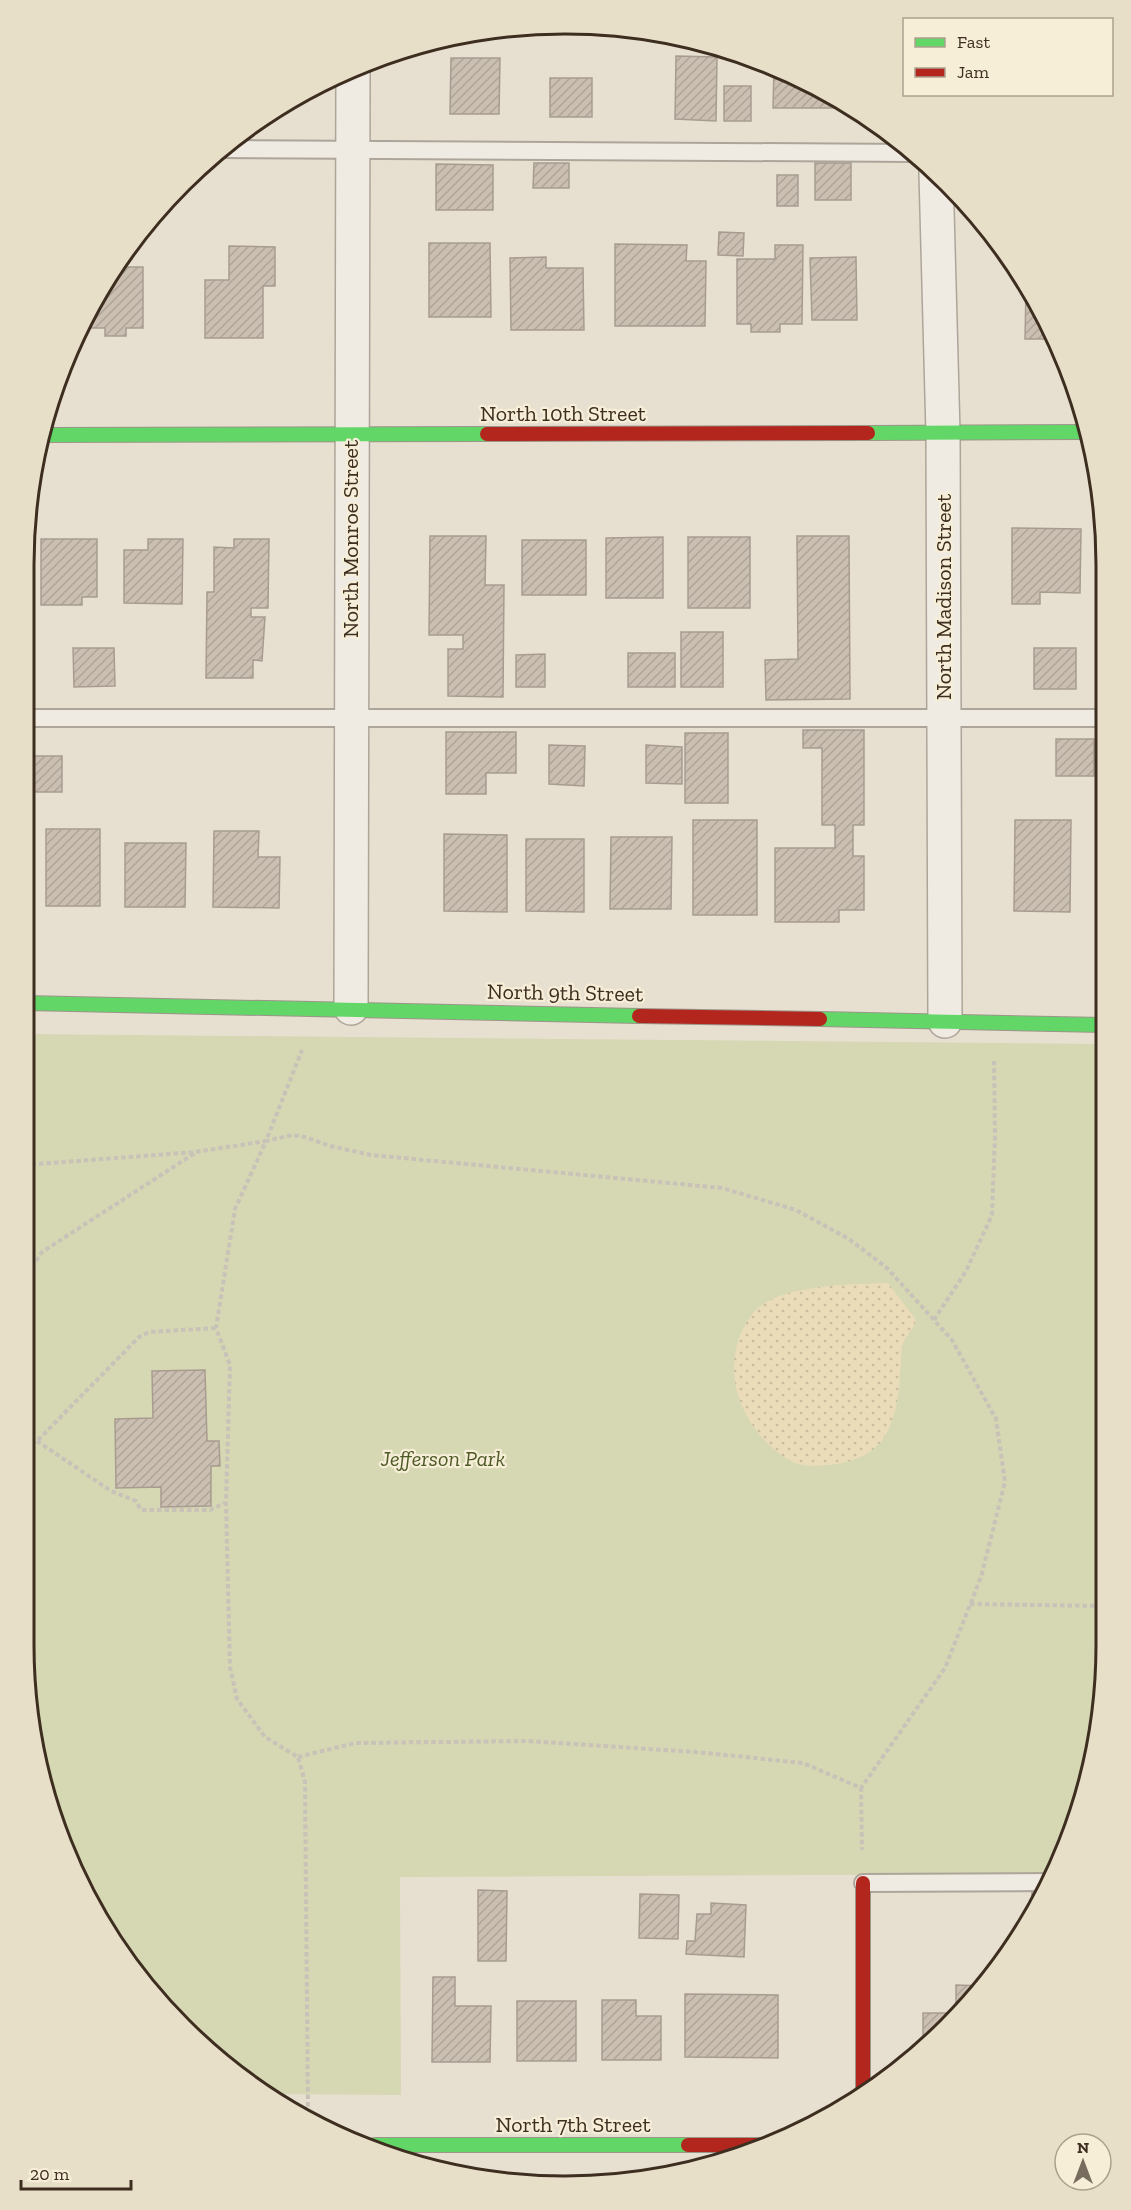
<svg xmlns="http://www.w3.org/2000/svg" width="1131" height="2210" font-family="'Zilla Slab',serif">
<defs>
<pattern id="sand-dots" width="8" height="8" patternUnits="userSpaceOnUse" patternTransform="scale(1.5)"><rect width="8" height="8" fill="#eadcb9"/><path d="M2 2h.1M6 6h.1" fill="none" stroke="#cabd9f" stroke-width="1.8" stroke-linecap="round"/></pattern>
<pattern id="building-hatch" width="6" height="6" patternUnits="userSpaceOnUse" patternTransform="scale(1.5)"><rect width="6" height="6" fill="#cbbfb2"/><path d="M-1 1l2-2M0 6l6-6M5 7l2-2" fill="none" stroke="#afa499"/></pattern>
</defs>
<rect width="100%" height="100%" fill="#e7e0d1"/>
<path fill="#d6d7b3" d="M25,1034L1104,1044L1106,1680L1089,1784L1055,1874L400,1877L401,2095L264,2094L136,1974L53,1819L24,1644Z"/>
<path fill="url(#sand-dots)" d="M888,1283L916,1320C914,1330 904,1336 902,1347C899,1377 901,1409 885,1436C874,1454 855,1461 836,1464C820,1466 801,1468 787,1459C746,1432 721,1380 741,1333C745,1325 752,1312 759,1307C786,1285 854,1284 888,1283Z"/>
<g fill="url(#building-hatch)" stroke="#a89c90" stroke-width="1.5">
<path d="M601,25L669,36H601Z"/>
<path d="M676,56L717,57L716,121L675,119Z"/>
<path d="M451,58H500L499,114H450Z"/>
<path d="M774,68L805,80L837,101V108H773Z"/>
<rect x="550" y="78" width="42" height="39"/>
<rect x="724" y="86" width="27" height="35"/>
<path d="M534,163H569V188H533Z"/>
<rect x="815" y="163" width="36" height="37"/>
<path d="M436,164L493,165V210H436Z"/>
<rect x="777" y="175" width="21" height="31"/>
<path d="M719,232L744,233L743,256L718,255Z"/>
<path d="M429,243H490L491,317H429Z"/>
<path d="M615,244L687,245L686,261H706L705,326H615Z"/>
<path d="M775,245H803L802,324H780V332H751V324H737V259H775Z"/>
<path d="M229,246L275,247V286H263V338H205V280H229Z"/>
<path d="M546,257V268H583L584,330H511L510,258Z"/>
<path d="M856,257L857,320H812L810,258Z"/>
<path d="M117,267H143V328H126V336H105V328H87V314Z"/>
<path d="M1026,289L1055,339H1025Z"/>
<path d="M1012,528L1081,529L1080,593L1040,592V604H1012Z"/>
<path d="M430,536H486L485,585H504L503,697L448,696V649H463V635H429Z"/>
<path d="M797,536H849L850,699L766,700L765,660L798,659Z"/>
<path d="M663,537V598H606V538Z"/>
<rect x="688" y="537" width="62" height="71"/>
<path d="M41,539H97V597H82V605H41Z"/>
<path d="M148,539H183L182,604L124,603V550H148Z"/>
<path d="M234,539H269L268,608H251V617H265L262,661L253,660V678H206L207,592H214V547L234,548Z"/>
<rect x="522" y="540" width="64" height="55"/>
<rect x="681" y="632" width="42" height="55"/>
<path d="M73,648H114L115,686L74,687Z"/>
<rect x="1034" y="648" width="42" height="41"/>
<rect x="628" y="653" width="47" height="34"/>
<path d="M545,654V687H516V655Z"/>
<path d="M803,730H864V825H853V856H864V910H839V922H775V848H835V825H822V748H803Z"/>
<path d="M446,732H516V773H486V794H446Z"/>
<rect x="685" y="733" width="43" height="70"/>
<rect x="1056" y="739" width="38" height="37"/>
<path d="M549,745L585,746L584,786L549,784Z"/>
<path d="M646,745L682,747V784L646,783Z"/>
<rect x="30" y="756" width="32" height="36"/>
<rect x="693" y="820" width="64" height="95"/>
<path d="M1015,820H1071L1070,912L1014,911Z"/>
<rect x="46" y="829" width="54" height="77"/>
<path d="M214,831H259L258,857H280L279,908L213,907Z"/>
<path d="M444,834L507,835V912L444,911Z"/>
<path d="M611,837H672L671,909H610Z"/>
<path d="M526,839H584V912L526,911Z"/>
<path d="M125,843H186L185,907H125Z"/>
<path d="M205,1370L207,1441H219L220,1466H211V1506L161,1507V1487L116,1488L115,1419L153,1418L152,1371Z"/>
<path d="M478,1890L507,1891L506,1961H478Z"/>
<path d="M1032,1892H1046L1031,1916Z"/>
<path d="M640,1894L679,1895L678,1939L639,1938Z"/>
<path d="M711,1903L746,1905L744,1957L686,1954L687,1941H695L697,1914H711Z"/>
<path d="M433,1977H455V2006H491L490,2062H432Z"/>
<path d="M956,1985L984,1986L923,2049V2013H956Z"/>
<path d="M685,1994L778,1995V2058L685,2057Z"/>
<path d="M602,2000H636V2016H661V2060H602Z"/>
<rect x="517" y="2001" width="59" height="60"/>
</g>
<g fill="none" stroke-linecap="round" stroke-linejoin="round">
<g stroke="#ada599" stroke-width="20">
<g id="lane">
<path d="M222,149L914,153"/>
<path d="M25,718H1103"/>
<path d="M863,1883L1052,1882"/>
</g>
</g>
<g stroke="#ada599" stroke-width="36">
<g id="street">
<path d="M936,173L943,433L945,1021"/>
<path d="M351,1008L353,70"/>
</g>
</g>
<g stroke="#9c958a" stroke-width="16">
<g id="fast">
<path d="M868,433L1086,432"/>
<path d="M41,435L487,434"/>
<path d="M25,1003L639,1016"/>
<path d="M820,1019L1104,1025"/>
<path d="M375,2145H688"/>
</g>
</g>
<g stroke="#9c958a" stroke-width="16">
<g id="jam">
<path d="M487,434L868,433"/>
<path d="M639,1016L820,1019"/>
<path d="M863,1883V2088"/>
<path d="M688,2145H770"/>
</g>
</g>
<g stroke="#c8c2b9" stroke-width="4" stroke-dasharray="4.5 3" stroke-linecap="butt">
<path d="M24,1165L195,1152L266,1141L302,1050"/>
<path d="M24,1280L42,1252L195,1153"/>
<path d="M934,1320L966,1271L992,1215L995,1136L994,1061"/>
<path d="M37,1441L111,1491L136,1501L141,1510H210L225,1503"/>
<path d="M24,1445L37,1441L139,1337L149,1332L216,1328"/>
<path d="M970,1604L1106,1606"/>
<path d="M298,1757L355,1743L527,1741L696,1752L803,1763L861,1788L862,1850"/>
<path d="M308,2114L305,1782L298,1757L265,1737L237,1699L230,1667L226,1503L230,1365L216,1328L235,1209L266,1141L292,1135L305,1137L330,1146L371,1155L722,1188L796,1210L849,1239L887,1268L952,1340L996,1419L1005,1482L981,1577L945,1668L861,1788"/>
</g>
<use href="#lane" stroke="#efebe3" stroke-width="16"/>
<use href="#street" stroke="#efebe3" stroke-width="33"/>
<use href="#fast" stroke="#63d668" stroke-width="14"/>
<use href="#jam" stroke="#b3261e" stroke-width="14"/>
</g>
<g text-anchor="middle" stroke-width="4.5" stroke-linejoin="round" paint-order="stroke">
<g font-size="22" fill="#3d2e20" stroke="#f7eed8">
<text x="563" y="421">North 10th Street</text>
<text transform="translate(350 539) rotate(-90)" y="8">North Monroe Street</text>
<text transform="translate(943 597) rotate(-90)" y="8">North Madison Street</text>
<text transform="translate(565 992) rotate(1)" y="8">North 9th Street</text>
<text x="573" y="2132">North 7th Street</text>
</g>
<g font-size="22" font-style="italic" fill="#4d5a26" stroke="#f7eed8">
<text x="443" y="1466">Jefferson Park</text>
</g>
</g>
<path d="M0 0H1131V2210H0ZM565 34H565A531 531 0 0 1 1096 565V1645A531 531 0 0 1 565 2176H565A531 531 0 0 1 34 1645V565A531 531 0 0 1 565 34Z" fill="#e8dfc9" fill-rule="evenodd"/>
<path fill="none" stroke="#3d2e20" stroke-width="3" d="M565 34H565A531 531 0 0 1 1096 565V1645A531 531 0 0 1 565 2176H565A531 531 0 0 1 34 1645V565A531 531 0 0 1 565 34Z"/>
<rect x="903" y="18" width="210" height="78" fill="#f7eed8" stroke="#ada18e" stroke-width="1.5"/>
<rect x="915" y="38" width="30" height="9" fill="#63d668" stroke="#ada18e" stroke-width="1.5"/>
<text x="957" y="48" font-size="18" fill="#3d2e20">Fast</text>
<rect x="915" y="68" width="30" height="9" fill="#b3261e" stroke="#ada18e" stroke-width="1.5"/>
<text x="957" y="78" font-size="18" fill="#3d2e20">Jam</text>
<g transform="translate(1083 2162)"><circle r="28" fill="#f7eed8" stroke="#ada18e" stroke-width="1.5"/>
<path d="M0-4.5L10 22L0 15L-10 22Z" fill="#786c5e"/>
<text y="-9" font-size="16" font-weight="bold" text-anchor="middle" fill="#3d2e20">N</text>
</g>
<path d="M21 2180v9h110v-9" fill="none" stroke="#3d2e20" stroke-width="3"/>
<text x="30" y="2180" font-size="18" fill="#3d2e20" stroke="#f7eed8" stroke-width="4.5" paint-order="stroke">20 m</text>
</svg>
